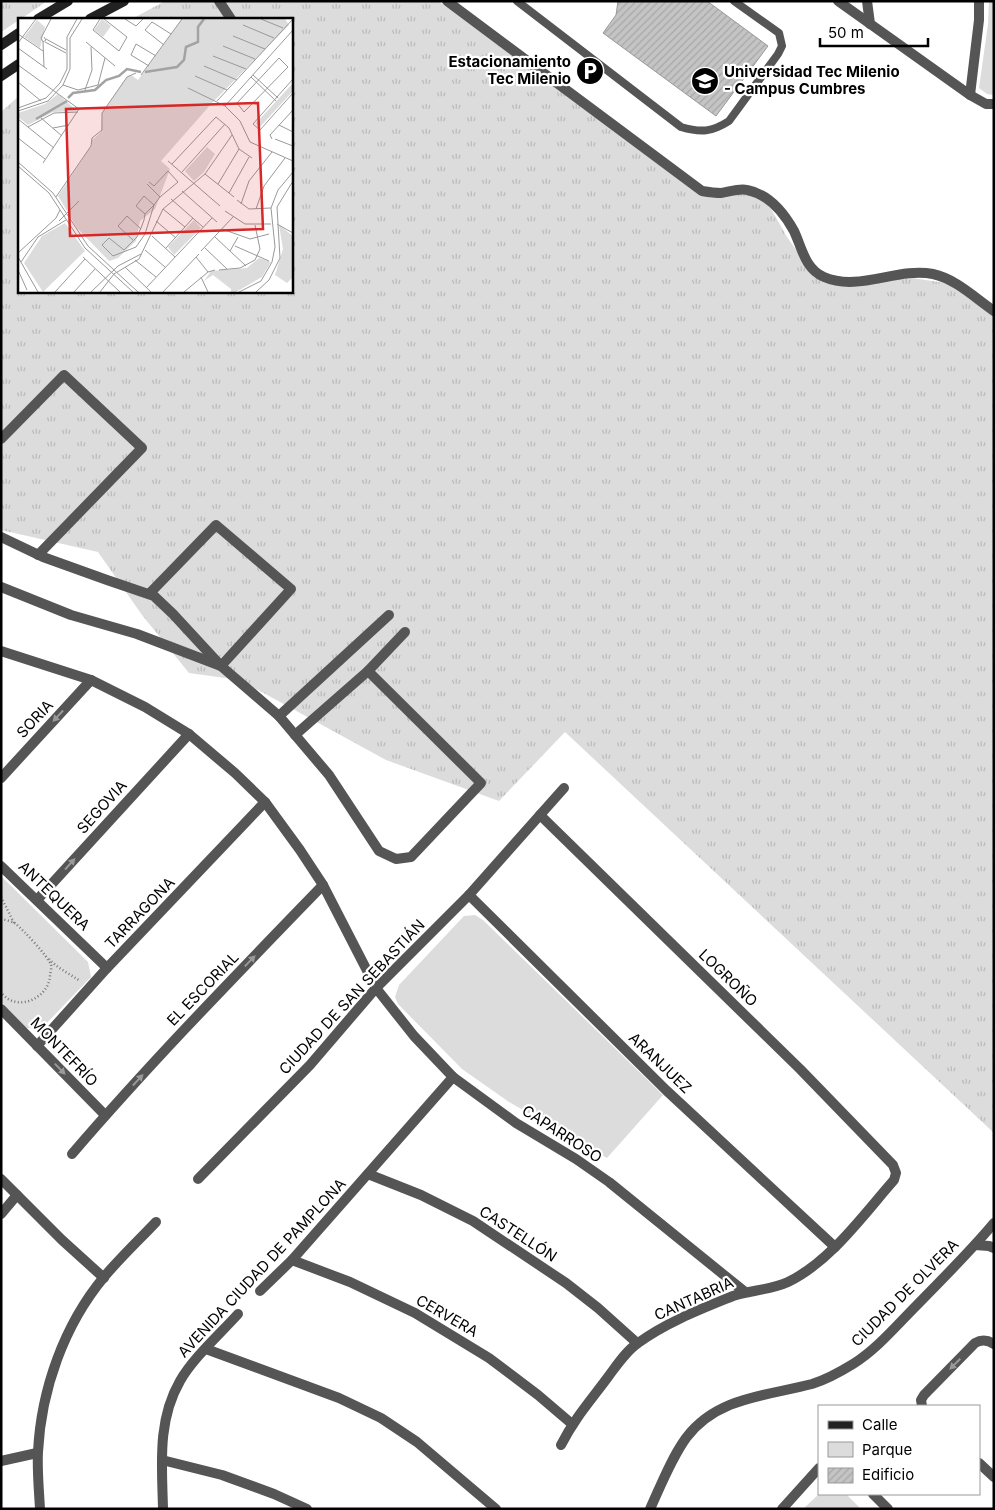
<svg xmlns="http://www.w3.org/2000/svg" width="995" height="1510" font-family="Inter,sans-serif">
<defs>
<pattern id="grass-tufts" width="24" height="20" patternUnits="userSpaceOnUse" patternTransform="scale(1.25)"><rect width="24" height="20" fill="#dcdcdc"/><path d="M3 7l-1-3M5 7V3M7 7l1-3M15 17l-1-3M17 17v-4M19 17l1-3" fill="none" stroke="#bbb"/></pattern>
<pattern id="building-hatch" width="6" height="6" patternUnits="userSpaceOnUse" patternTransform="scale(1.25)"><rect width="6" height="6" fill="#c4c4c4"/><path d="M-1 1l2-2M0 6l6-6M5 7l2-2" fill="none" stroke="#a7a7a7"/></pattern>
</defs>
<rect width="100%" height="100%" fill="#fff"/>
<g fill="url(#grass-tufts)">
<path d="M1,1H47L21,19H19V20L1,32Z"/>
<path d="M165,1H438L706,195L743,189L766,200L787,237L809,268L824,280L912,278L952,284L994,314V1133L565,732L499,801L386,760L240,680L189,673L142,615L98,552L1,530V112L19,96V291H291V19H132Z"/>
</g>
<g fill="#dcdcdc">
<path d="M989,1H994V95L987,94L979,88L988,24Z"/>
<path d="M1,876L88,962L91,977L41,1029L26,1028L1,1002Z"/>
<path d="M475,915L483,920L663,1095L607,1158L509,1102L462,1069L398,1004L395,997L399,985L464,916Z"/>
<path d="M819,1494H846L861,1509H803Z"/>
</g>
<path fill="url(#building-hatch)" stroke="#999" d="M618,1H707L768,46L716,116L603,33L616,15Z"/>
<g fill="none" stroke-linecap="round" stroke-linejoin="round">
<g stroke="#777" stroke-width="2.5" stroke-dasharray="1 2.5" stroke-linecap="butt">
<path d="M1,897L14,923"/>
<path d="M1,919C6,920 12,921 16,924C23,930 48,956 51,965C52,968 50,973 50,976C49,994 27,1008 10,1000C7,999 4,995 1,993"/>
<path d="M49,959C57,968 70,974 80,981"/>
</g>
<path stroke="#555" stroke-width="8" d="M517,1L681,127C701,133 712,132 729,121L778,54L782,46L779,33L734,1"/>
<g stroke="#555" stroke-width="10">
<path d="M219,1L231,19"/>
<path d="M447,1L702,191C708,192 714,193 721,193C729,192 739,188 747,190C768,194 784,213 794,231C802,248 805,269 824,277C859,292 897,267 933,274C956,279 975,298 994,311"/>
<path d="M838,1L970,95L986,104H994"/>
<path d="M867,1L870,24"/>
<path d="M970,95L979,20V1"/>
<path d="M1,439L64,375L142,448L38,555"/>
<path d="M1,537L43,557L107,580L154,596L173,614L221,666L279,716L329,775L379,851L396,859L411,857L481,783L368,671L405,632"/>
<path d="M1,587L71,615L137,634L221,666L291,589L216,525L149,594"/>
<path d="M1,651L91,680L145,707L189,734L235,773L265,802L300,850L323,885L376,988L414,1036L453,1077L516,1123L576,1159L609,1182L745,1292"/>
<path d="M279,716L389,615"/>
<path d="M295,735L368,671"/>
<path d="M1,778L91,680"/>
<path d="M540,815L800,1069L893,1165L896,1173L894,1180C864,1214 830,1262 788,1282C771,1290 751,1290 733,1296C701,1309 667,1322 638,1343C626,1351 617,1365 608,1377C591,1400 574,1419 561,1445"/>
<path d="M1,866L107,968"/>
<path d="M469,895L667,1091L835,1247"/>
<path d="M37,900L189,734"/>
<path d="M1,1009L105,1115"/>
<path d="M37,1046L107,968L265,802"/>
<path d="M72,1154C152,1061 238,973 323,885"/>
<path d="M368,1174L421,1195L473,1221L566,1283L598,1308L637,1343"/>
<path d="M1,1179L62,1240L104,1278"/>
<path d="M198,1179L310,1065L376,988L469,895L564,788"/>
<path d="M1,1214L17,1195"/>
<path d="M975,1245L989,1246L994,1248"/>
<path d="M292,1260L350,1282L415,1313L489,1358L538,1395L572,1424"/>
<path d="M260,1291L292,1260L453,1077"/>
<path d="M206,1349L339,1398L381,1418L417,1442L496,1509"/>
<path d="M922,1406L921,1400L924,1395L975,1343C982,1339 988,1340 994,1344"/>
<path d="M162,1460L222,1475L274,1494L307,1509"/>
<path d="M1,1461L37,1453"/>
<path d="M979,1463L994,1477"/>
<path d="M873,1494L888,1509"/>
<path d="M40,1509C39,1490 37,1471 38,1452C41,1390 64,1325 104,1277C120,1258 139,1240 156,1222"/>
<path d="M163,1509C162,1465 157,1421 180,1381C193,1358 220,1334 238,1314"/>
<path d="M650,1509C661,1485 671,1459 686,1438C717,1397 766,1396 812,1384C825,1380 840,1372 853,1364C877,1349 896,1326 916,1306C943,1278 970,1252 994,1223"/>
<path d="M782,1509L819,1468"/>
</g>
<g stroke="#222" stroke-width="10">
<path d="M38,19L68,1"/>
<path d="M90,19L124,1"/>
<path d="M1,45L19,33"/>
<path d="M1,76L19,64"/>
</g>
</g>
<defs><path id="oneway-solid" d="M-6-.8H1V-3.2L6.5 0L1 3.2V.8H-6Z" transform="scale(1.25)"/></defs>
<g fill="#999">
<use href="#oneway-solid" transform="translate(58 716) rotate(133)"/>
<use href="#oneway-solid" transform="translate(70 864) rotate(-48)"/>
<use href="#oneway-solid" transform="translate(250 961) rotate(-46)"/>
<use href="#oneway-solid" transform="translate(60 1069) rotate(46)"/>
<use href="#oneway-solid" transform="translate(138 1080) rotate(-47)"/>
<use href="#oneway-solid" transform="translate(955 1364) rotate(135)"/>
</g>
<defs>
<g id="parking-disc" transform="scale(1.4375)"><circle r="9.5" fill="#000" stroke="#fff"/><path d="M-3.5-5.5H1a3.5 3.5 0 0 1 0 7H-1V5.5H-3.5ZM-1-3.4V-.6H.8a1.4 1.4 0 0 0 0-2.8Z" fill="#fff"/></g>
<g id="university-disc" transform="scale(1.4375)"><circle r="9.5" fill="#000" stroke="#fff"/><path d="M0-5L7-2L0 1L-7-2ZM-4 1L0 2.5L4 1V4Q0 6-4 4Z" fill="#fff"/></g>
</defs>
<g fill-rule="evenodd">
<use href="#parking-disc" x="590" y="71"/>
<use href="#university-disc" x="705" y="81"/>
</g>
<g text-anchor="middle" stroke-width="4.5" stroke-linejoin="round" paint-order="stroke">
<g font-size="15" font-weight="bold" fill="#000" stroke="#fff" text-anchor="end">
<text x="571" y="67">Estacionamiento<tspan x="571" dy="17">Tec Milenio</tspan></text>
<text x="724" y="77" text-anchor="start">Universidad Tec Milenio<tspan x="724" dy="17">- Campus Cumbres</tspan></text>
</g>
<g font-size="15" fill="#000" stroke="#fff">
<text transform="translate(35 719) rotate(-47)" y="5">SORIA</text>
<text transform="translate(102 807) rotate(-48)" y="5">SEGOVIA</text>
<text transform="translate(54 896) rotate(44)" y="5">ANTEQUERA</text>
<text transform="translate(140 913) rotate(-46)" y="5">TARRAGONA</text>
<text transform="translate(728 978) rotate(44)" y="5">LOGROÑO</text>
<text transform="translate(203 989) rotate(-46)" y="5">EL ESCORIAL</text>
<text transform="translate(352 997) rotate(-47)" y="5">CIUDAD DE SAN SEBASTIÁN</text>
<text transform="translate(64 1052) rotate(46)" y="5">MONTEFRÍO</text>
<text transform="translate(660 1063) rotate(44)" y="5">ARANJUEZ</text>
<text transform="translate(562 1134) rotate(33)" y="5">CAPARROSO</text>
<text transform="translate(518 1234) rotate(33)" y="5">CASTELLÓN</text>
<text transform="translate(262 1268) rotate(-47)" y="5">AVENIDA CIUDAD DE PAMPLONA</text>
<text transform="translate(905 1293) rotate(-45)" y="5">CIUDAD DE OLVERA</text>
<text transform="translate(694 1299) rotate(-24)" y="5">CANTABRIA</text>
<text transform="translate(447 1316) rotate(30)" y="5">CERVERA</text>
</g>
</g>
<g transform="translate(18 18)">
<rect width="275" height="275" fill="#fff"/>
<path d="M164,1H267L271,7L194,85L143,143L152,151L137,191L122,203L118,223L100,240L91,243L59,210L40,178L74,127L73,123L83,114L84,95L109,59L113,57L120,62ZM47,205L67,233L25,274L6,245L24,218ZM261,207L275,218V259L269,265L257,257L265,231Z" fill="#dcdcdc"/>
<path d="M84,1L93,8L85,19L76,12ZM19,2L27,9L22,30L6,19ZM275,65V73L241,110L238,105ZM40,76L59,93L35,94L10,107L0,99V95L27,86ZM189,129L197,136L186,154L176,163L167,153ZM176,202L183,210L156,237L150,229ZM241,240L253,244L244,259L218,274H213V271L195,257L186,263L193,253L229,250Z" fill="#dcdcdc"/>
<path fill="none" stroke="#a3a3a3" stroke-width="2.5" d="M127,54L159,49L166,42L168,29L180,24V9L186,1M50,80L55,75L77,72L88,62L101,58L109,51L123,54M18,101L49,83"/>
<path fill="none" stroke="#999" stroke-width="1" d="M82,1L75,12L101,33L109,19L86,1M107,1L118,8L125,1M243,1L265,10M225,7L256,20M0,16L25,33M215,18L247,31M26,19L28,22L25,24L23,20L33,1M28,21L48,32M25,24L26,49M27,24L48,35M68,24L97,48M0,25L18,1M146,27L127,12L134,4L153,16M205,28L237,41M0,30L29,51M195,38L228,51M261,40L270,49L226,94L219,85ZM0,47L61,91L25,145M131,48L113,37L118,26L138,38M186,48L219,62M123,57L164,1M235,57L260,80M177,58L209,72M233,59L258,83M275,61L235,106L242,112L275,75M0,64L23,83M45,67L60,72L80,67L87,40M170,70L207,88L222,103L232,124L275,143M67,72L74,52L73,29M199,83L275,1M207,88L275,12M0,90L28,80L42,65L49,51V19L59,1M0,93L30,83L45,67L52,51V20L64,1M23,100L44,118M0,101L36,130M261,107L275,114M10,109L36,95L60,94M35,110L51,107M0,120L27,141M254,121L252,117L275,92M257,121L275,128M150,143L202,188M0,144L35,175L70,228L120,274M154,146L198,99L211,110L221,131L234,140M0,148L31,175L67,230L115,274M164,154L207,106M187,156L216,179M129,166L142,179M200,166L221,131M164,173L199,204M211,175L231,139M38,179L73,128L74,120L84,112V95L109,59L118,55M153,181L185,209M219,182L231,191L253,190M223,186L231,163L254,134M145,191L167,209M238,191L246,168L267,140M207,193L227,206H253M127,196L118,188L126,178L136,187L127,216L118,229L95,238L84,227L91,220L106,232L119,219L123,210L126,202L127,196L136,187L142,179L160,164L150,153L136,168L131,164M41,203L61,183M138,203L158,220M259,206L275,215M204,211L232,221L251,216M134,218L157,239M197,219L228,248M116,223L100,208L109,198L123,211M217,228L251,243M148,230L175,200M187,230L209,251M127,232L147,249M183,233L215,199M212,233L220,219M0,235L38,200L42,192M0,239L20,274M65,239L102,274M178,239L190,254M117,242L138,259M3,244L20,219L48,202M107,249L133,274M0,252L9,272M201,252L222,250L237,242L242,231L237,207M183,259L190,274M128,270L194,200M37,274L67,241M56,274L77,251M73,274L100,248L123,236M82,274L96,256L121,241L145,191L187,156L214,117M145,274L181,236M166,274L190,254L197,252M221,274L243,263L254,244L257,229L253,190L260,172L275,154M238,274L251,262L262,240L259,189L275,163"/>
<path fill="#d62828" fill-opacity="0.15" stroke="#d62828" stroke-width="2.5" d="M240,85L245,211L52,218L48,91Z"/>
<rect width="275" height="275" fill="none" stroke="#000" stroke-width="2.5"/>
</g>
<rect width="995" height="1510" fill="none" stroke="#000000" stroke-width="5"/>
<rect x="818" y="1405" width="162" height="90" fill="#ffffff" stroke="#999999"/>
<rect x="828" y="1421" width="25" height="8" fill="#222222" stroke="#999999"/>
<text x="862" y="1430" font-size="15" fill="#000000">Calle</text>
<rect x="828" y="1442" width="25" height="15" fill="#dcdcdc" stroke="#999999"/>
<text x="862" y="1455" font-size="15" fill="#000000">Parque</text>
<rect x="828" y="1468" width="25" height="15" fill="url(#building-hatch)" stroke="#999999"/>
<text x="862" y="1480" font-size="15" fill="#000000">Edificio</text>
<path d="M820 38v8h108v-8" fill="none" stroke="#000000" stroke-width="2.5"/>
<text x="828" y="38" font-size="15" fill="#000000" stroke="#ffffff" stroke-width="4" paint-order="stroke">50 m</text>
</svg>
